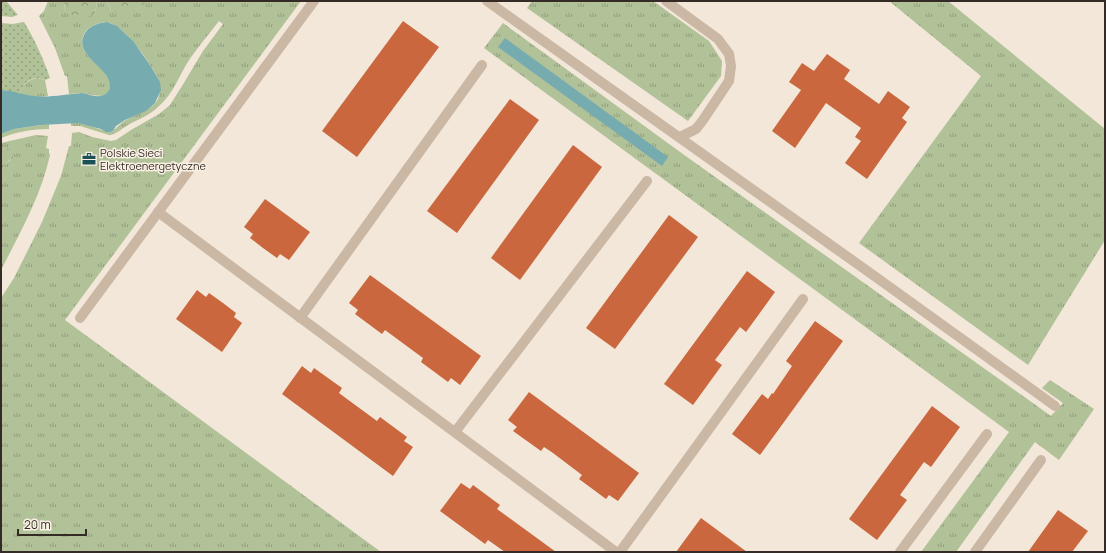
<svg xmlns="http://www.w3.org/2000/svg" width="1106" height="553" font-family="Manrope,sans-serif">
<defs>
<pattern id="grass-tufts" width="24" height="20" patternUnits="userSpaceOnUse"><rect width="24" height="20" fill="#b1c198"/><path d="M3 7l-1-3M5 7V3M7 7l1-3M15 17l-1-3M17 17v-4M19 17l1-3" fill="none" stroke="#919d7c"/></pattern>
<pattern id="forest-crowns" width="20" height="18" patternUnits="userSpaceOnUse"><rect width="20" height="18" fill="#b1c198"/><path d="M2 6a3 3 0 1 1 6 0M12 15a3 3 0 1 1 6 0" fill="none" stroke="#919d7c"/></pattern>
<pattern id="garden-dots" width="8" height="8" patternUnits="userSpaceOnUse"><rect width="8" height="8" fill="#b1c198"/><path d="M2 2h.1M6 6h.1" fill="none" stroke="#919d7c" stroke-width="1.8" stroke-linecap="round"/></pattern>
</defs>
<rect width="100%" height="100%" fill="#f2e7d8"/>
<g fill="url(#grass-tufts)">
<path d="M48,1H64L65,12L95,14L97,1H107L111,11L138,9L148,1H301L65,320L381,552H1V298L14,278L42,222L61,176L69,146H71L72,133L79,132L92,137L111,141L116,140L131,130L159,114L170,105L182,86L203,51L223,24L219,21C209,34 198,47 189,60C179,76 173,94 159,106C150,115 139,119 128,125C121,129 117,134 109,135L80,126H71V123C74,123 77,122 80,123C86,124 109,133 112,132C113,131 120,124 123,122C133,115 153,110 158,99C160,94 160,85 159,81C153,66 122,21 105,22C98,23 90,26 86,31C70,53 108,66 110,84C110,88 110,91 108,93C101,98 94,95 87,94C82,92 75,94 69,94L67,76H65L55,48L39,16L44,11Z"/>
<path d="M532,1H653L709,41L722,61L721,76L688,121L527,8Z"/>
<path d="M889,1H948L1105,129V240L1028,365L859,243L981,76Z"/>
<path d="M503,23L687,157L1051,416L1063,403L1042,388L1050,380L1094,409L1059,460L1035,442L956,552H921L1009,432L484,48Z"/>
<path d="M37,78L45,80L48,96L37,97L19,94C22,85 28,80 37,78Z"/>
<path d="M49,124V129C32,129 16,132 1,138V134L14,129Z"/>
<path d="M36,135L48,136L46,148L49,149V153L50,155C41,196 20,233 1,270V170L7,162L11,160L5,148L1,150V143Z"/>
</g>
<g fill="url(#forest-crowns)">
<path d="M64,1H97L95,14C80,20 78,21 65,12Z"/>
<path d="M107,1H148L138,9L125,14L111,11Z"/>
<path d="M5,148L12,150L13,158L7,162L1,170V150Z"/>
</g>
<g fill="url(#garden-dots)">
<path d="M1,1H6L18,15L12,17L1,16Z"/>
<path d="M24,22C35,40 43,58 50,78L45,80C32,75 24,82 19,94L5,90H1V23L13,24Z"/>
</g>
<g fill="#76abb0">
<path d="M107,22L117,26L133,41L150,65L160,82L161,90L155,103L146,111L125,120L116,126L113,131L111,132H106L101,129L78,123L41,125L14,129L1,134V90C12,90 23,95 35,96C48,98 68,94 82,93C88,94 94,97 100,96C112,94 112,84 106,75C98,64 76,51 84,35C88,26 98,23 107,22Z"/>
<path d="M505,38L668,157L662,166L498,47Z"/>
</g>
<g fill="#ca673e">
<path d="M403,21L439,47L357,157L322,131Z"/>
<path d="M827,54L850,70L844,79L879,104L888,91L910,107L902,118L907,122L867,179L845,163L861,141L855,137L861,128L826,103L795,148L772,131L801,90L789,82L802,63L814,71Z"/>
<path d="M510,99L539,120L457,233L427,211Z"/>
<path d="M573,145L602,167L520,280L491,258Z"/>
<path d="M265,199L310,232L289,260L280,254L277,258L263,248L250,238L253,234L244,227Z"/>
<path d="M669,215L698,237L615,349L586,328Z"/>
<path d="M747,271L775,292L746,332L740,327L715,360L722,365L693,405L664,384Z"/>
<path d="M370,275L481,356L460,385L451,378L448,382L421,362L423,358L385,330L382,334L355,314L358,310L349,303Z"/>
<path d="M197,290L206,297L209,293L223,303L236,313L234,317L242,323L222,352L176,319Z"/>
<path d="M815,321L843,341L760,455L732,434L762,394L768,399L772,393L773,394L792,366L786,361Z"/>
<path d="M302,366L311,373L314,368L342,388L339,393L347,399L377,421L380,417L407,437L404,441L413,447L393,476L282,394Z"/>
<path d="M529,392L639,473L618,501L609,495L606,499L579,479L582,475L553,453L544,447L541,451L513,431L517,427L508,420Z"/>
<path d="M932,406L960,427L931,467L924,462L900,495L907,500L877,540L849,519Z"/>
<path d="M461,483L470,489L473,485L500,505L497,509L556,552H505L488,540L485,544L440,511Z"/>
<path d="M1058,510L1088,531L1072,552H1028Z"/>
<path d="M701,518L747,552H676Z"/>
</g>
<g fill="none" stroke-linecap="round" stroke-linejoin="round">
<g stroke="#cab7a4" stroke-width="10">
<path d="M487,1L873,275L1055,406"/>
<path d="M666,1L718,39L729,54L731,66L729,81L703,120L696,129L680,137"/>
<path d="M158,212L616,552"/>
<path d="M80,318L314,1"/>
<path d="M300,318L482,65"/>
<path d="M455,432L647,181"/>
<path d="M620,552L803,299"/>
<path d="M900,552L987,434"/>
<path d="M975,552L1041,460"/>
</g>
</g>
<defs>
<g id="office-bare" transform="scale(1.08)"><path d="M-6-3h4V-5.5h4V-3h4V5H-6ZM-1-4.5V-3h2v-1.5ZM-6 0V1H6V0Z" fill="#1a5158" stroke="#faf1e5" stroke-width="2.5" paint-order="stroke"/></g>
</defs>
<g fill-rule="evenodd">
<use href="#office-bare" x="89" y="159"/>
</g>
<g text-anchor="middle" stroke-width="3" stroke-linejoin="round" paint-order="stroke">
<g font-size="11" fill="#352b26" stroke="#faf1e5" text-anchor="start">
<text x="100" y="157">Polskie Sieci<tspan x="100" dy="13">Elektroenergetyczne</tspan></text>
</g>
</g>
<rect width="1106" height="553" fill="none" stroke="#352b26" stroke-width="4"/>
<path d="M18 529v6h68v-6" fill="none" stroke="#352b26" stroke-width="2"/>
<text x="24" y="529" font-size="12" fill="#352b26" stroke="#faf1e5" stroke-width="3" paint-order="stroke">20 m</text>
</svg>
